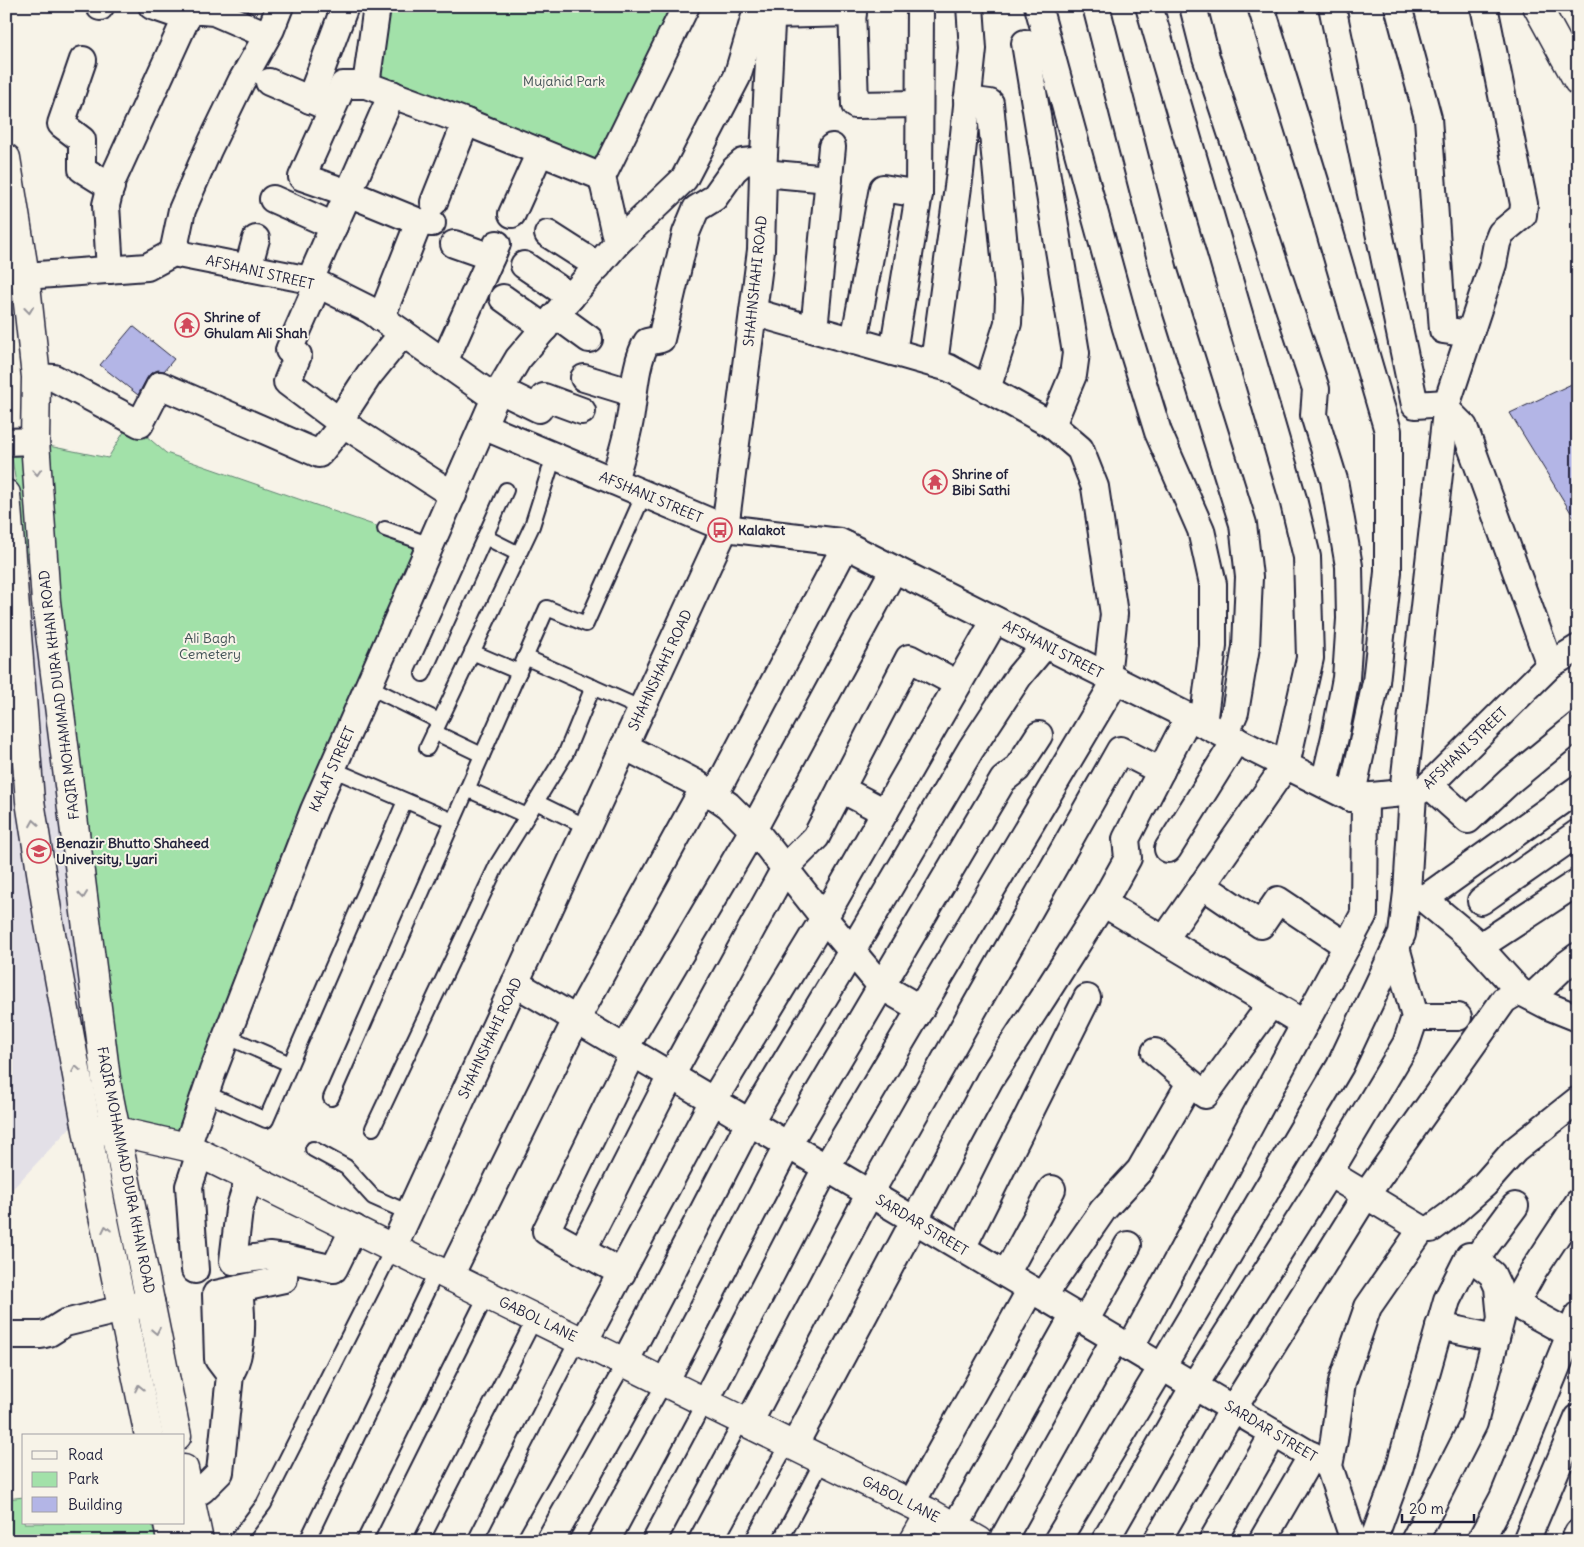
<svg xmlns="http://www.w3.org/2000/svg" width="1584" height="1547" font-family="Delius,sans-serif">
<rect width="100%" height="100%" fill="#f7f3e8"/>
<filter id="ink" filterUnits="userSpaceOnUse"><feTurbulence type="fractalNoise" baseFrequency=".02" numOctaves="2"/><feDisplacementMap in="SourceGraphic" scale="10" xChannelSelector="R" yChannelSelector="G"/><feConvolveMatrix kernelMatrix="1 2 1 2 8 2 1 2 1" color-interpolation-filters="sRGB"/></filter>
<g filter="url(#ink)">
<path fill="#e3e0e7" d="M6,612L35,615L107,1088L6,1196Z"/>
<g fill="#a2e1a9" stroke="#628272">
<path d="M377,6H666L681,13L602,177L366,85Z"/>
<path d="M130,422L166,453L431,545L186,1146L110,1110L9,438L108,458Z"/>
<path d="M24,1497V1523H152L156,1541H6V1499Z"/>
</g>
<g fill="#b3b5e6" stroke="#22223b">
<path d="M133,326L174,359L164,371L158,370L151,373L147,378L138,395L100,365Z"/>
<path d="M1578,381V524L1510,413Z"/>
</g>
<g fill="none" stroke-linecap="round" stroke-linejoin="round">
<g stroke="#22223b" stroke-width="18">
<g id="service">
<path d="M385,529L431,545"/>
<path d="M485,537L519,554"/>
<path d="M472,652L519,672"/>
<path d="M525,657L642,709"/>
<path d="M423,674L506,490"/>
<path d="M368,686L439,721"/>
<path d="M434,732L482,755"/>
<path d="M427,748L532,526L554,456"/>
<path d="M332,769L453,821"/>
<path d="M467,789L527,816"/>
<path d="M536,802L587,827"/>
<path d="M226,1036L290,1064"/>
<path d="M205,1093L266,1120L405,801"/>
<path d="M331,1098L547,608L586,624L644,494"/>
<path d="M373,1128L497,865L566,753L593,687"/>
<path d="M313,1149L346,1167L373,1197L409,1213"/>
<path d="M236,1541L264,1504L393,1248"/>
<path d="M307,1541L437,1270"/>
<path d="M364,1541L487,1294"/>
<path d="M421,1541L535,1318"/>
<path d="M475,1541L578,1339"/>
<path d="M524,1541L625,1362"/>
<path d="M576,1541L665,1382"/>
<path d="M631,1541L705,1402"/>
<path d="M677,1541L742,1420"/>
<path d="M734,1541L788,1443"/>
<path d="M780,1541L823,1460"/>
</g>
</g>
<g stroke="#22223b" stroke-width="30">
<g id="minor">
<path d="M152,6L187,18"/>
<path d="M377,6L366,85L466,122L602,177"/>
<path d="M852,6L855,105L919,104"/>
<path d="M1038,6L1126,328L1158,432L1201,530L1213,584V646L1203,724"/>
<path d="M1096,6L1164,271L1243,524L1249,577L1246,647L1235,712L1225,735"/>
<path d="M1149,6L1293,499L1307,557L1310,658L1286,765L1164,940"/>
<path d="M1193,6L1206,57L1316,389L1314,415L1334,480L1349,566L1350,619L1346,678L1335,737L1324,784"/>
<path d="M1261,6L1317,188L1388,431V572L1376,682L1351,798"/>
<path d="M1332,6L1415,405L1447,403"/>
<path d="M1398,6L1428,118L1443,330L1470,334"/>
<path d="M100,7V6"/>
<path d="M771,15L853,13"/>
<path d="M1025,43L1076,353L1073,375L1052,425"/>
<path d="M83,60L61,124L82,140V169L111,187"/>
<path d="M269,82L325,106"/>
<path d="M366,85H343L302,177L348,193L419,222L432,223"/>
<path d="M310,100L345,6"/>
<path d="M967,100L990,103L1009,298L1008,323L987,389"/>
<path d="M763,173L829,179"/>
<path d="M273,199L334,226"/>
<path d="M434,202L466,122"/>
<path d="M512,214L540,152"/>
<path d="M548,234L598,266"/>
<path d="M617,243L684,179L737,77L758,6"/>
<path d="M454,244L491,257"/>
<path d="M173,253L182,210L208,150L241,82L271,29L280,6"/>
<path d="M524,265L571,297"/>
<path d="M248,268L256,239"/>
<path d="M110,270L106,205L112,181L190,10L214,12L267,35"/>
<path d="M25,276L147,267L173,253L310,280L370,310L495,398"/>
<path d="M310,280L392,94"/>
<path d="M318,284L289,350L298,355L287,382L339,421L453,495"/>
<path d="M503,298L545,328"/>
<path d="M753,312L949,368L1052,425L1080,449L1095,487L1114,614L1107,676"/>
<path d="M556,315L589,339"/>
<path d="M381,318L419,222"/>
<path d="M814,330L832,147"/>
<path d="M854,341L883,188L919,194"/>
<path d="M893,352L919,194L920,6"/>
<path d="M444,362L497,244"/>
<path d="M934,363L960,172L973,49L970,6"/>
<path d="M36,377L54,378L140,424L160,385L319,454L343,424"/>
<path d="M584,378L633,393"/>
<path d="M500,390L539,409L544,397L582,411"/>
<path d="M1447,410L1464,427L1550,665"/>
<path d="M339,421L369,375L403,333"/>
<path d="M483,426L725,528L840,542L1351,798L1403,793L1413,794L1426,788L1550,665L1578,648"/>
<path d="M6,442L35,441"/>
<path d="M614,481C620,459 628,436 631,413C634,393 636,359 647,342L661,339L686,233L696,209L714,198L734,170L743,162L763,160"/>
<path d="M624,746L694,782L728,805L761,838L824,918L881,986L921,1009"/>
<path d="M1429,785L1468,820L1511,780L1578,725"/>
<path d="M841,789L885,812"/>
<path d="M1403,793L1447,403L1493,264L1497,243L1501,233L1523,215L1524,204L1484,6"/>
<path d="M1413,794L1407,892L1424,899L1471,938L1519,991L1548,1006L1578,1018"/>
<path d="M714,796L846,545"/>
<path d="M1168,849L1236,740"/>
<path d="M1202,885L1261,925L1278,900L1347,946"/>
<path d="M1424,899L1578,789"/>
<path d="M1481,901L1578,833"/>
<path d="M1103,903L1305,1024"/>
<path d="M1479,947L1578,882"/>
<path d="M515,983L1329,1466"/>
<path d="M1532,997L1563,967L1578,956"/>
<path d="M1415,1017H1458"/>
<path d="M625,1048L753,830L894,569"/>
<path d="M1155,1052L1205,1095L1271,1004"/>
<path d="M187,1147L213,1071L314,810L495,398L518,359L617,243L602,177L686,6"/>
<path d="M1329,1173L1422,1229H1431L1450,1215L1485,1184L1515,1150L1578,1100"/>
<path d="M249,1178L239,1210L233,1261L269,1256L285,1258"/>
<path d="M393,1248L725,528L761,250L763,173L772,6"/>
<path d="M962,1248L1087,998"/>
<path d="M582,1251L671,1076L785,868L816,837L909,658L958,684"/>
<path d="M1475,1260L1515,1206"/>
<path d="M195,1270L189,1186L200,1153"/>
<path d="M622,1273L546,1231L633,1053"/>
<path d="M1006,1274L1052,1189"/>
<path d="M450,1276L576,1020L703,789"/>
<path d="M1043,1296L1103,1210L1140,1170L1190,1083"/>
<path d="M1085,1321L1128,1245"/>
<path d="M1439,1326L1496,1338"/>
<path d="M1570,1334L1515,1304L1534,1270L1578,1203"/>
<path d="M6,1335H41L49,1333L65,1323L151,1302"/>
<path d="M584,1342L713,1101L824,918L995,620"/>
<path d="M1130,1348L1364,914L1365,796"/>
<path d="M625,1362L749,1123L852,951L971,749L1019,676L1045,645"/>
<path d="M230,1375C244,1350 242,1317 239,1289"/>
<path d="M665,1382L787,1146L1003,780L1017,769L1039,735"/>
<path d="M705,1402L826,1168L1116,680"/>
<path d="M749,1423L870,1193L1120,750L1161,771"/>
<path d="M794,1446L990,1079L1044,996L1103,903L1128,858L1126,839L1189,716"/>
<path d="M184,1498L190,1497L202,1490L220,1472L230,1375L218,1359L216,1294L284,1279L285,1258L334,1269L354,1228"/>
<path d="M911,1504L1031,1289"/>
<path d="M955,1527L1074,1315"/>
<path d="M1002,1541L1115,1339"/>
<path d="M1057,1541L1162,1367L1340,1066L1402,934L1407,892"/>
<path d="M1105,1541L1194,1386L1329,1173L1406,1044L1415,1017L1396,947"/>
<path d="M1157,1541L1233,1409L1366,1195L1504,1000L1519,991"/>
<path d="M1212,1541L1274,1433"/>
<path d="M1262,1541L1312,1455"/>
<path d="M1354,1541L1329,1466L1334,1440L1342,1382L1368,1307L1422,1229"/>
<path d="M1373,1541L1398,1473L1447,1300L1469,1256L1492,1274L1498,1287L1501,1319L1474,1423L1414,1541"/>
<path d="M1480,1541L1503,1498L1578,1315"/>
<path d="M1526,1541L1578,1418"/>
<path d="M1574,1541L1578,1533"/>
</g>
</g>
<g stroke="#22223b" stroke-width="31">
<g id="tertiary">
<path d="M93,1129L117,1131L187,1147L930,1513L979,1541"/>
<path d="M914,1541L930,1513"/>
</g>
</g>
<g stroke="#22223b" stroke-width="31">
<g id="secondary">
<path d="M1537,6L1578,81"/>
<path d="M6,158L25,276L36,377L35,441L46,602L107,1087L177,1436"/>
<path d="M6,494L30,801L49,923L101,1206L149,1436"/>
<path d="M184,1469L199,1541"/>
<path d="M168,1523L171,1541"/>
</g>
</g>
<use href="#service" stroke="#f7f3e8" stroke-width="14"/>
<use href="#minor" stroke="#f7f3e8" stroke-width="26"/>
<use href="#tertiary" stroke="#f7f3e8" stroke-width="28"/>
<use href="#secondary" stroke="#f7f3e8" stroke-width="28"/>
</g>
<defs><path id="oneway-chevron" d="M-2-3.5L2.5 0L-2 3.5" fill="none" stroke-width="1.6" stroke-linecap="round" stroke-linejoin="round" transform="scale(1.25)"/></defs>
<g stroke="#97959a">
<use href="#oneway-chevron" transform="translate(29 310) rotate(84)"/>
<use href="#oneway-chevron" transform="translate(37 472) rotate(86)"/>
<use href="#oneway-chevron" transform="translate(34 823) rotate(-99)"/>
<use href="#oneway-chevron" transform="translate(83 895) rotate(83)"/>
<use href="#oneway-chevron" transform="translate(76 1069) rotate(-100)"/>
<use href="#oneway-chevron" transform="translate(106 1229) rotate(-102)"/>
<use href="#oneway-chevron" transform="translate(156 1331) rotate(79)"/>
<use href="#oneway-chevron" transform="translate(139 1388) rotate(-102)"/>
</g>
</g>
<defs>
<g id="temple-ring" transform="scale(1.25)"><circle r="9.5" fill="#f7f3e8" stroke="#d1495b" stroke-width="1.5"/><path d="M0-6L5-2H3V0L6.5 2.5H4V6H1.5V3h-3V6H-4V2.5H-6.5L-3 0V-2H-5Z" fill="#d1495b"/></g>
<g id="bus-ring" transform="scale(1.25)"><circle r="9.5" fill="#f7f3e8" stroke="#d1495b" stroke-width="1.5"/><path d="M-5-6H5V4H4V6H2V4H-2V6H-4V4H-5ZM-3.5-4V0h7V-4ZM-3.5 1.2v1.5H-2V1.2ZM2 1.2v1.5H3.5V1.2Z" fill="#d1495b"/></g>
<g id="university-ring" transform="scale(1.25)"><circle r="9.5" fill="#f7f3e8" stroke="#d1495b" stroke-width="1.5"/><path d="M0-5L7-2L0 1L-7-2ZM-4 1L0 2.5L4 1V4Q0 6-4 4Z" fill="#d1495b"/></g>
</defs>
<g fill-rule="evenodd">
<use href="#temple-ring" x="187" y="325"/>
<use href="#temple-ring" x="935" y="482"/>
<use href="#bus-ring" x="720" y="530"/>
<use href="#university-ring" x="39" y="851"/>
</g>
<g text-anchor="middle" stroke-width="4" stroke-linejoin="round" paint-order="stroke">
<g font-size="14" fill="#425256" stroke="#f7f3e8">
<text x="564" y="86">Mujahid Park</text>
<text x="210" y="643">Ali Bagh<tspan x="210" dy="16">Cemetery</tspan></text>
</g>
<g font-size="14" fill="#22223b" stroke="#f7f3e8">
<text transform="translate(260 272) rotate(13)" y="5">AFSHANI STREET</text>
<text transform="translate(755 281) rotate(-84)" y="5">SHAHNSHAHI ROAD</text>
<text transform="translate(651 497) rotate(23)" y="5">AFSHANI STREET</text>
<text transform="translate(1053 649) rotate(27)" y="5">AFSHANI STREET</text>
<text transform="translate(660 670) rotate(-65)" y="5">SHAHNSHAHI ROAD</text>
<text transform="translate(59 695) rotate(-97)" y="5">FAQIR MOHAMMAD DURA KHAN ROAD</text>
<text transform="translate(1465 748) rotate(-44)" y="5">AFSHANI STREET</text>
<text transform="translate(332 769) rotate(-66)" y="5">KALAT STREET</text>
<text transform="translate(490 1038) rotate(-65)" y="5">SHAHNSHAHI ROAD</text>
<text transform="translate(126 1170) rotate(79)" y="5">FAQIR MOHAMMAD DURA KHAN ROAD</text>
<text transform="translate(922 1225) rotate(31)" y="5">SARDAR STREET</text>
<text transform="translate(538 1319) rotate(26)" y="5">GABOL LANE</text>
<text transform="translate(1271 1431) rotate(31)" y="5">SARDAR STREET</text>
<text transform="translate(901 1499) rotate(27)" y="5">GABOL LANE</text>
</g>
<g font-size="14" font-weight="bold" fill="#22223b" stroke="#f7f3e8" text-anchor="start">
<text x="204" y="322">Shrine of<tspan x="204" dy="16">Ghulam Ali Shah</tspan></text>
<text x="952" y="479">Shrine of<tspan x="952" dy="16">Bibi Sathi</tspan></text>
<text x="738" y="535">Kalakot</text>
<text x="56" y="848">Benazir Bhutto Shaheed<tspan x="56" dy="16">University, Lyari</tspan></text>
</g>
</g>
<rect width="1584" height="1547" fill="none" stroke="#f7f3e8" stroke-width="25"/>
<rect x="12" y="12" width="1559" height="1522" fill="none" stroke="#22223b" stroke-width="2" filter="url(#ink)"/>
<rect x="22" y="1434" width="162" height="90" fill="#f7f3e8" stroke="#a29fa3"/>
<rect x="32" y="1451" width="25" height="8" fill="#f7f3e8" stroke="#a29fa3"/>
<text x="68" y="1460" font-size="15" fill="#22223b">Road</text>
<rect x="32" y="1472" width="25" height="15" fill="#a2e1a9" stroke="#a29fa3"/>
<text x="68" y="1484" font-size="15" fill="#22223b">Park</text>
<rect x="32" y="1497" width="25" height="15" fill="#b3b5e6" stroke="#a29fa3"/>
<text x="68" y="1510" font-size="15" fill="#22223b">Building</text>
<path d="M1402 1514v8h72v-8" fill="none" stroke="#22223b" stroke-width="2.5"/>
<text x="1409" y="1514" font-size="15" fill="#22223b" stroke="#f7f3e8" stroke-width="4" paint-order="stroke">20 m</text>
</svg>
